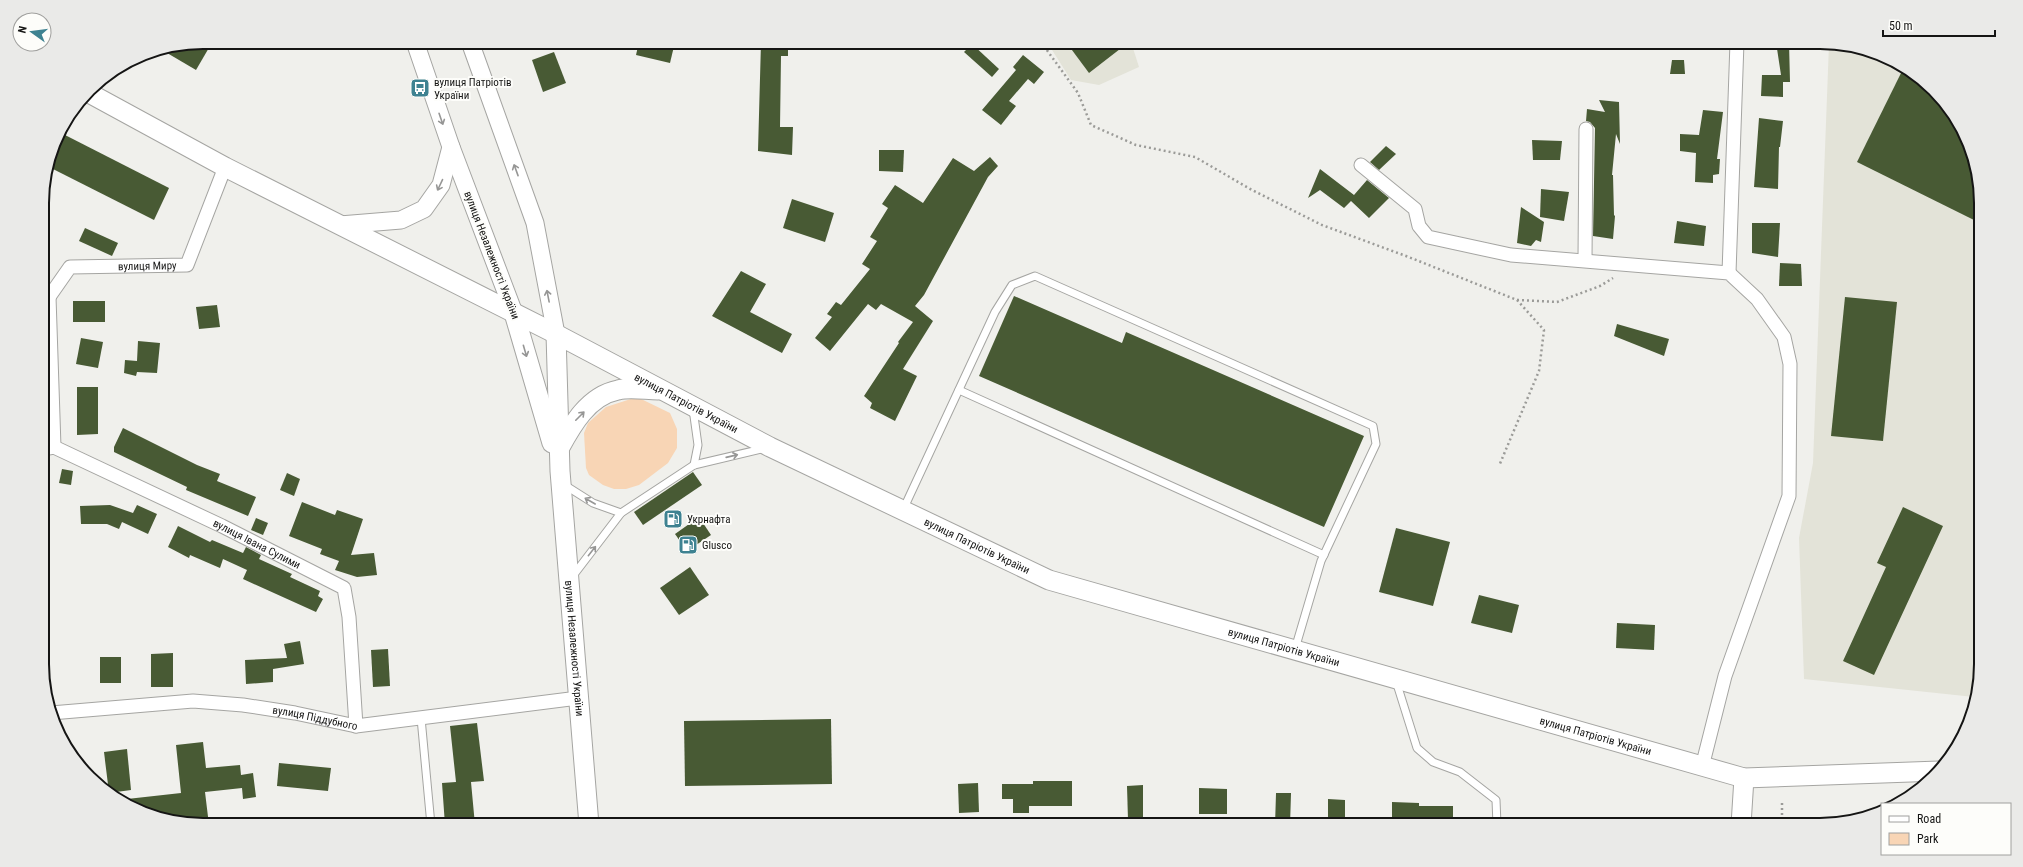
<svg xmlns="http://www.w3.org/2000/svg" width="2023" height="867" font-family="'Roboto Condensed',sans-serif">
<rect width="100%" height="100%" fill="#f0f0ec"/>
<g fill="#e3e3d8">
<path d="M1047,42H1131L1139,67L1099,85L1071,80Z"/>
<path d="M1829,44L1882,54L1918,75L1980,182L1981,664L1974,697L1804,679L1799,538L1813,463Z"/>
</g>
<path fill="#f8d5b5" d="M637,397L670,413L677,429V448L668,463L639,485L626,489H614L603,485L589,475L586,468L584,433L588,423L606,407Z"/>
<g fill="#485a34">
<path d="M203,42L210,46L196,70L162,50Z"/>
<path d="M639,42H675L670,63L636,55Z"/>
<path d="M761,42H788V56H781L780,127H793L792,155L758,151Z"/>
<path d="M1066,42H1129L1089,73Z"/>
<path d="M1776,42H1789L1790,82H1783V97L1761,96L1762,75H1781Z"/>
<path d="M972,44L999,69L992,77L964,52Z"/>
<path d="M554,52L566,83L543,92L532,60Z"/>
<path d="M1023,55L1044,72L1034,84L1028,79L1009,101L1016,106L1001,125L982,110L1016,70L1013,67Z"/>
<path d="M1672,60H1684L1685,74H1670Z"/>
<path d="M1904,67L1918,75L1948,105L1969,141L1980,182V223L1857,162Z"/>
<path d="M1599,100L1619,102L1620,144L1616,134L1612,175H1613L1614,215L1615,216L1613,239L1593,236L1595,128L1590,122L1586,121L1587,109L1605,112Z"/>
<path d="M1703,110L1723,112L1717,159H1720L1719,174L1713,175V183L1695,182L1696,153L1680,151V134L1699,135Z"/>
<path d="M1759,118L1783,121L1780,147H1779L1778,189L1754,187Z"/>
<path d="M65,135L169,188L154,220L49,167Z"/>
<path d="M1532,140L1562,141L1560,160H1533Z"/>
<path d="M1386,146L1396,154L1379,170L1370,162Z"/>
<path d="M879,150H904L903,172L879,171Z"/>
<path d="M990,157L998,166L988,177L924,295L915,306L933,321L903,369L917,376L895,421L870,408L872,403L864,396L899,343L898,342L913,322L881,304L876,310L868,304L830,351L815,338L832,317L827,314L836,302L841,305L870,269L862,264L877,241L870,237L888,208L882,204L895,185L923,203L953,158L974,171Z"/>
<path d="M1320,169L1354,195L1367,180L1389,198L1369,218L1351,201L1344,208L1320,190L1308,198Z"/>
<path d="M1541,189L1569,192L1564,221L1540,217Z"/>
<path d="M792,199L834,213L825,242L783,228Z"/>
<path d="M1521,207L1544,222L1541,242L1536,240L1531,246L1517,243Z"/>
<path d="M1677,221L1706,226L1704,246L1674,243Z"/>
<path d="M1752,223H1780L1778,257L1752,253Z"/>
<path d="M85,228L118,243L112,256L79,241Z"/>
<path d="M1780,263L1801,264L1802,286H1779Z"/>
<path d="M741,271L766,284L750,312L792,334L782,353L712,316Z"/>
<path d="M1014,296L1122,343L1126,332L1364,436L1324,527L979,376Z"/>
<path d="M1845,297L1897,302L1883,441L1831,436Z"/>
<rect x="73" y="301" width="32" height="21"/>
<path d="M217,305L220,327L199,329L196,307Z"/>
<path d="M1617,324L1669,339L1664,356L1614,336Z"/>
<path d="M81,338L103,342L98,368L76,364Z"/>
<path d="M138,341L160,343L157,373L137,372L136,376L124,373L125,360L137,361Z"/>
<path d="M77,387H98V434L77,435Z"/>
<path d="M123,428L197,465L220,474L217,481L256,497L248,516L186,490L187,487L114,452V447Z"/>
<path d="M62,469L73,471L71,485L59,483Z"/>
<path d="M693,472L702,485L643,525L634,512Z"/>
<path d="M287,473L300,479L294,496L280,490Z"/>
<path d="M302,502L335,515L337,510L363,519L351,555L374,553L377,575L357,577L335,570L339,561L320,554L322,549L289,536Z"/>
<path d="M110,505L133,513L137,505L157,514L148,534L122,522L119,529L107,524H81L80,506Z"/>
<path d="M1903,507L1943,526L1874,675L1843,661L1886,567L1877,563Z"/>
<path d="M699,517L711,535L687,551L675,534Z"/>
<path d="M256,518L268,523L263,535L251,530Z"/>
<path d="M178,526L210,542L212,540L243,553L246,547L261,555L259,559L292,574L290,577L320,591L318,596L323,599L316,612L243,579L247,570L223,559L220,568L190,555L189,558L168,547Z"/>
<path d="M1396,528L1450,542L1433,606L1379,592Z"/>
<path d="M690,567L709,595L679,615L660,588Z"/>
<path d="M1479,595L1519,605L1512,633L1471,623Z"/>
<path d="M1617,623L1655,625L1654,650L1616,648Z"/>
<path d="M300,641L304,664L273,669V682L246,684L245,660L287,658L284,644Z"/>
<path d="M388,649L390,686L373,687L371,650Z"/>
<path d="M173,653V687H151V654Z"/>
<rect x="100" y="657" width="21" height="26"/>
<path d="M831,719L832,784L685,786L684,721Z"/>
<path d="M477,723L484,781L471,782L475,825H445L442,783L456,782L450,726Z"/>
<path d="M203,742L206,768L240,765L241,775L253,773L256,797L243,799L242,788L205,792L209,825L185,821L184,816L168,818L141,813L118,800L181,793L176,745Z"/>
<path d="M127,749L131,790L109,793L104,752Z"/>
<path d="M279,763L331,768L328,791L277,786Z"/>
<path d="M1033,781H1072V806H1029V813H1013V799H1002V784H1033Z"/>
<path d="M978,783L979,812L959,813L958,784Z"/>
<path d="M1143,785V820H1128L1127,786Z"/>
<path d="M1199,788L1227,789V814H1199Z"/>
<path d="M1276,793H1291L1290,825H1275Z"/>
<path d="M1328,799L1345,800V825H1328Z"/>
<path d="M1392,802L1419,803V806H1453V825H1392Z"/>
</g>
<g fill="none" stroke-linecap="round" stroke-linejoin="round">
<g stroke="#a5a5a2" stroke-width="9">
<g id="service">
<path d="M959,390L1324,555"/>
<path d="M693,409L698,445L694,465"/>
<path d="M563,484L593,503L621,513"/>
<path d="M903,510L995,312L1012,285L1035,276L1373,426L1376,444L1321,561L1295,649"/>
<path d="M572,577L621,513L694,465L766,448"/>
<path d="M1396,681L1417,748L1433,762L1460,772L1496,800L1497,825"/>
<path d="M421,718L431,825"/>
</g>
</g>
<g stroke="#a5a5a2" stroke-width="15">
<g id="minor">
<path d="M1361,165L1415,209L1419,226L1428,237L1511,255L1729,273L1757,299L1784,337L1790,364L1789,496L1725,676L1702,767"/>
<path d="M1585,260L1586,129"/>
<path d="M1729,273L1737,42"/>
<path id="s1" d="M43,296L49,297L70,267L187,265L225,167"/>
<path d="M49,297L54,447"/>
<path id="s2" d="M43,449L54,447L222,526L344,588L349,617L356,726"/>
<path id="s3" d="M51,713L193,701L243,705L295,713L356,726L578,698"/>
</g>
</g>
<g stroke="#a5a5a2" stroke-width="19">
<g id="tertiary">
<path d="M415,42L451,147L514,313"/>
<path d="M470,42L535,223L556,334"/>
<path d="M340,225L401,220L424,209L441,185L451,147"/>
</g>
</g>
<g stroke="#a5a5a2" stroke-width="21">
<g id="secondary">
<path id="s4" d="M89,93L225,167L556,334L770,447L1049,580L1744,778L1939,771"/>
<path d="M514,313L552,443"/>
<path id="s5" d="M556,334L560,471L589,825"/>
<path d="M559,449C572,425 588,396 618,390C630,387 646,390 658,390"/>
<path d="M1741,825L1744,778"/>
</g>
</g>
<g stroke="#9b9b98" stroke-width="2.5" stroke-dasharray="2 3" stroke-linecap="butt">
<path d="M1041,42L1078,93L1091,125L1136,145L1195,157L1252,190L1322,225L1406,256L1517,300L1544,330L1539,371L1499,466"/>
<path d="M1517,300L1557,302L1600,286L1613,278"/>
<path d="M1782,825V803"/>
</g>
<use href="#service" stroke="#fff" stroke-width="7"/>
<use href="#minor" stroke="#fff" stroke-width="13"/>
<use href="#tertiary" stroke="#fff" stroke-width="17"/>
<use href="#secondary" stroke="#fff" stroke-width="19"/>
</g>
<defs><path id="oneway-shaft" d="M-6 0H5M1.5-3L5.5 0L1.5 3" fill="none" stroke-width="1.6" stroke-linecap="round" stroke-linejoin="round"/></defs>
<g stroke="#969695">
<use href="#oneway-shaft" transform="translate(441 119) rotate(71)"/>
<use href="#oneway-shaft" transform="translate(516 170) rotate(-110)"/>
<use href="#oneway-shaft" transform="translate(440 185) rotate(115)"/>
<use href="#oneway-shaft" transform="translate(548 296) rotate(-101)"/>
<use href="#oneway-shaft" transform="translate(525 351) rotate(74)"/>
<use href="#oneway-shaft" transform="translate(580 416) rotate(-45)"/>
<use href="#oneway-shaft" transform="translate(732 456) rotate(-13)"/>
<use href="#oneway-shaft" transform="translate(590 501) rotate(-150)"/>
<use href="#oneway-shaft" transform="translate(592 551) rotate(-52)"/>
</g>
<defs>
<g id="bus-square" transform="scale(1)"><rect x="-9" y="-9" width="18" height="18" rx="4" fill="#3e8291" stroke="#fdfdfa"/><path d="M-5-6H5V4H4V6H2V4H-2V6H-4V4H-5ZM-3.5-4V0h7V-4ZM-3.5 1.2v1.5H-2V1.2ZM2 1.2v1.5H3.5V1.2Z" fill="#fff"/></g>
<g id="fuel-square" transform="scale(1)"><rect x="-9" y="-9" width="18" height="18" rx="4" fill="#3e8291" stroke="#fdfdfa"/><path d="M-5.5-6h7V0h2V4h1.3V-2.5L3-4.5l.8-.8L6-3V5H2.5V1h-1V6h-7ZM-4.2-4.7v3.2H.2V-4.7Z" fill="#fff"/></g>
</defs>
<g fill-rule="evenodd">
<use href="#bus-square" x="420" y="88"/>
<use href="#fuel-square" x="673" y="519"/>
<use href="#fuel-square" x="688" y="545"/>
</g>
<g text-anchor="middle" stroke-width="4" stroke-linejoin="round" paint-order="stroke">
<g font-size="11" fill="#151514" stroke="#fdfdfa" text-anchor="start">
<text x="434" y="86">вулиця Патріотів<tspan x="434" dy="13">України</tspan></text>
<text x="687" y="523">Укрнафта</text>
<text x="702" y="549">Glusco</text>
</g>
<g font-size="11" fill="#151514" stroke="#fdfdfa">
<text transform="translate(492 255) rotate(69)" y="4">вулиця Незалежності України</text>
<text dy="4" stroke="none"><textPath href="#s1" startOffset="120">вулиця Миру</textPath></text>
<text dy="4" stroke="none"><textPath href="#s4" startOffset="673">вулиця Патріотів України</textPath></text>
<text dy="4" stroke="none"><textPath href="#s2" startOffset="236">вулиця Івана Сулими</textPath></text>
<text dy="4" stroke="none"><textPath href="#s4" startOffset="997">вулиця Патріотів України</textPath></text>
<text dy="4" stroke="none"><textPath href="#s4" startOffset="1321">вулиця Патріотів України</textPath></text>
<text dy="4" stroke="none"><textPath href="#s5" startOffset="315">вулиця Незалежності України</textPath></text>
<text dy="4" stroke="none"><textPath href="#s3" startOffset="266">вулиця Піддубного</textPath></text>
<text dy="4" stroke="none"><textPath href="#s4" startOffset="1645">вулиця Патріотів України</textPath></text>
</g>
</g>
<path d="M0 0H2023V867H0ZM203 49H1820A154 154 0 0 1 1974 203V664A154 154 0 0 1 1820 818H203A154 154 0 0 1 49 664V203A154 154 0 0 1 203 49Z" fill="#eaeae8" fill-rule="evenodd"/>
<path fill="none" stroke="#151514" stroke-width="2" d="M203 49H1820A154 154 0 0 1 1974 203V664A154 154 0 0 1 1820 818H203A154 154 0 0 1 49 664V203A154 154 0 0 1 203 49Z"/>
<rect x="1881" y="803" width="130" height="52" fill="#fdfdfa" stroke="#a0a09e"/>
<rect x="1889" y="816" width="20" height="6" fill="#ffffff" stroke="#a0a09e"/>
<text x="1917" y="823" font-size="12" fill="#151514">Road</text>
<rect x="1889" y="833" width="20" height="12" fill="#f8d5b5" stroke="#a0a09e"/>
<text x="1917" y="843" font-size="12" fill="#151514">Park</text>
<g transform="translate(32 32) rotate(284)"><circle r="19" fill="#fdfdfa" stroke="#a0a09e"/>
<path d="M0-3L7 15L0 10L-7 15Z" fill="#3e8291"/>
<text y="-6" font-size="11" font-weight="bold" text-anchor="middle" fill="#151514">N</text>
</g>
<path d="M1883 30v6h112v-6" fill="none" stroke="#151514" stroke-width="2"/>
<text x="1889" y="30" font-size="12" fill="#151514" stroke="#fdfdfa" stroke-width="3" paint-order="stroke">50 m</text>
</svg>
